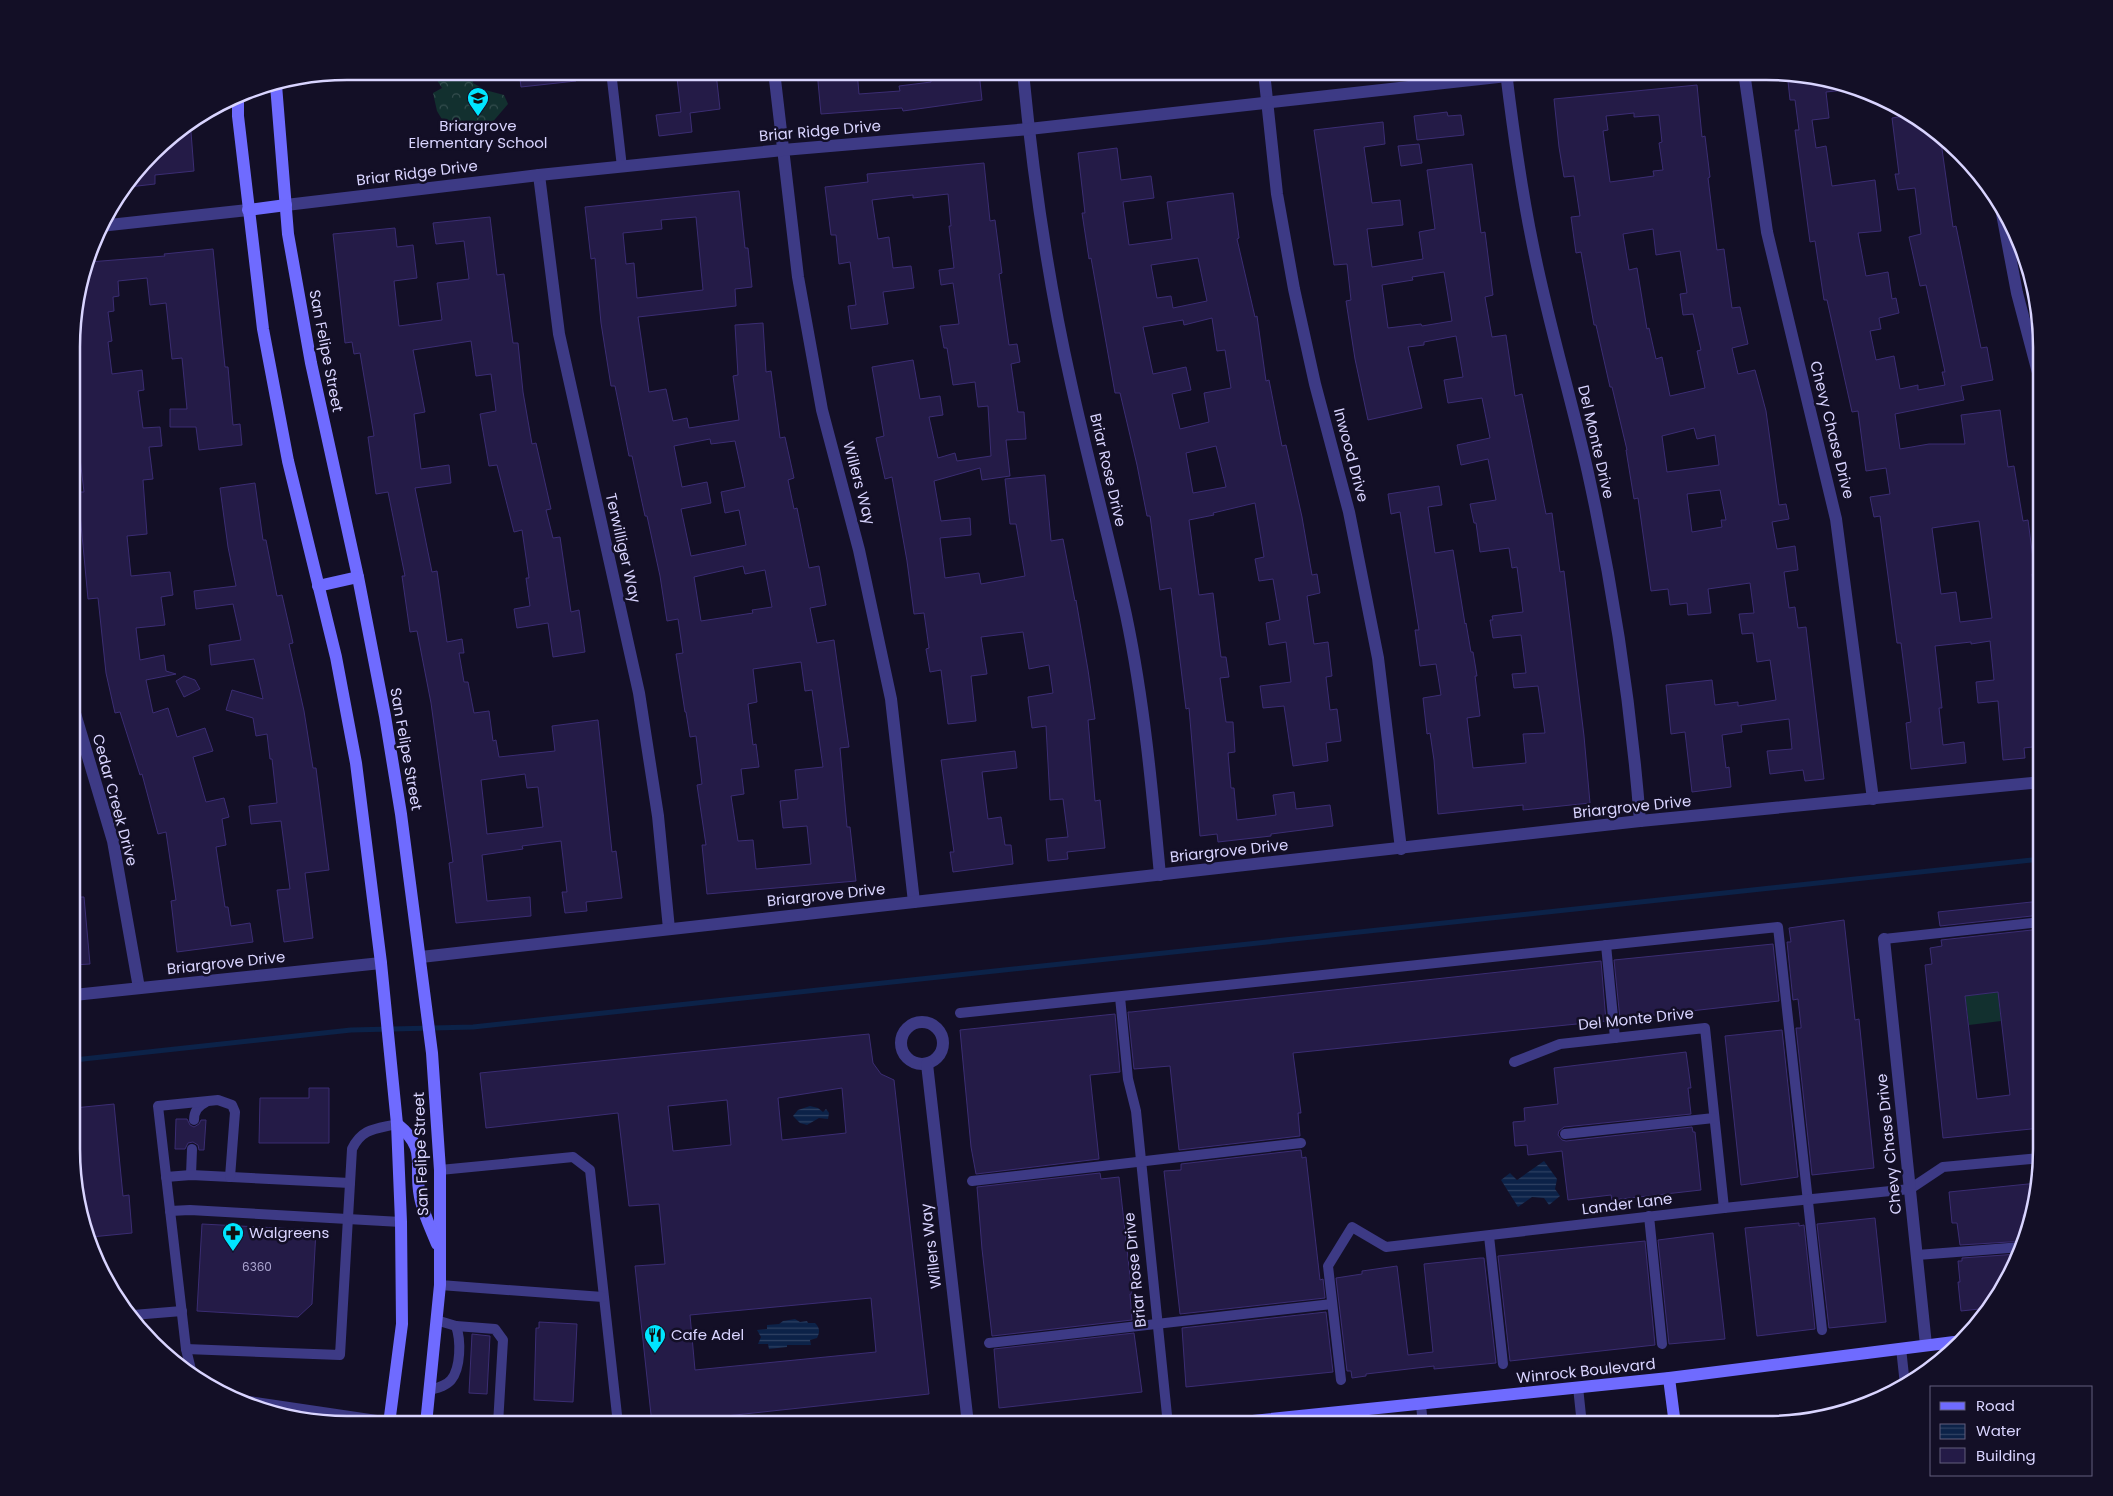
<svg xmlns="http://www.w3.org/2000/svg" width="2113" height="1496" font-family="Poppins,sans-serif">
<defs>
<pattern id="park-crowns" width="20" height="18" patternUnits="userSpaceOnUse" patternTransform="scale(1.25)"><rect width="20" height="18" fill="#12302f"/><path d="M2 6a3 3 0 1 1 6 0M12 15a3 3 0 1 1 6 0" fill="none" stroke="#344d4e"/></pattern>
<pattern id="water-rules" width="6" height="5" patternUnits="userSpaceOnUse" patternTransform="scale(1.25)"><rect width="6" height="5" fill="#0c2248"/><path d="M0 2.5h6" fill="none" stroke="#2f4163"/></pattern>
</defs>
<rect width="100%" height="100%" fill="#130f26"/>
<path fill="url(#park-crowns)" d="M431,71H474L473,83L485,90L504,95L508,104L490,125L461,126L443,121L437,111L433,93L442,88Z"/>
<path fill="#12302f" d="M1998,992L2001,1021L1969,1025L1965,996Z"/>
<g fill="url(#water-rules)">
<path d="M810,1106L818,1108L823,1112L826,1109L829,1113L828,1119L819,1118L807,1125L800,1123L793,1116L798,1110Z"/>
<path d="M1544,1161L1557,1179L1555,1189L1560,1196L1549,1205L1544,1198L1532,1197L1518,1207L1501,1180L1510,1173L1517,1180Z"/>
<path d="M795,1319L800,1322L807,1321L808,1323H815C820,1328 820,1332 817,1338L810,1340L811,1345H787V1347L769,1349L768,1344H758L761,1337L757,1330L767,1329V1325L779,1324L783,1321Z"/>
</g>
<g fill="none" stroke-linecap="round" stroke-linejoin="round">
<path stroke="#0c2248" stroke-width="5" d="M74,1060L351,1030L473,1027L2041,859"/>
</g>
<g fill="#241b47" stroke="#3b2d73" fill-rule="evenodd">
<path d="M519,71H576V81L521,87Z"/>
<path d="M817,71H857L859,94L900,91L899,86L931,82L930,71L979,72L982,100L903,111L902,108L821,114Z"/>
<path d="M1787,72L1855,86V89L1826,92L1829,118L1812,120L1816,148L1826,146L1832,186L1875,180L1881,231L1858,233L1866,276L1888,272L1892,299L1896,298L1899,313L1879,318L1881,329L1870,331L1876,360L1894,356L1900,389L1918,385V390L1945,385L1942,372H1945L1926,285L1920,286L1909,237L1921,234L1915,188L1898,190L1895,174H1899L1892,118L1910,115L1934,128L1940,135L1953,227L1956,226L1981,348L1987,347L1993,380L1961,386L1964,400L1895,414L1900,449L1929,444H1965L1961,415L2000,410L2008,467L2014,466L2023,521L2028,520L2035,574H2032L2041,651V746L2024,748L2025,758L2003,760L1998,701L1978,703L1976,682L1994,680L1990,641L1971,644V642L1935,646L1942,708H1939L1943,745L1964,742L1966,763L1911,769L1906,723L1911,722L1901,643H1897L1880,516L1874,517L1870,497L1890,494L1886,468L1866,471L1858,411L1852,412L1827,300H1824L1815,241L1810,242L1795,130H1799L1795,100H1790ZM1979,521L1992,618L1960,622L1956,592L1941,594L1932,528Z"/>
<path d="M716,73L720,109L690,113L692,132L659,136L656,115L681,112L677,78Z"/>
<path d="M1697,85L1702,137L1705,136L1710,177L1708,178L1717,250L1724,249L1732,308L1740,307L1748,344L1732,348L1738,374L1755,370L1766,411L1779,505L1786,504L1789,519L1772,522L1777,549L1795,546L1798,570L1784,572L1789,608L1795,607L1798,628L1806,627L1824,779L1805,781L1803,770L1770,774L1767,751L1792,749L1789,719L1741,725L1742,732L1722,735L1726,768L1729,767L1731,787L1692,792L1685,732L1671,734L1666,685L1712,680L1715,705L1738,702V706L1776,700L1770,660L1757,662L1753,633L1742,634L1739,614L1754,613L1750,583L1708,589L1711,613L1688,615L1687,603L1670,605L1668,589L1651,591L1638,498L1634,499L1626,450H1627L1612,387H1610L1596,325H1594L1581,252L1576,253L1571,217L1580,216L1574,176L1564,177L1559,147L1554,99ZM1634,113V117L1659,115L1662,142L1659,143L1663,170L1653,171L1654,176L1610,182L1603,131L1608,130L1606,116ZM1653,229L1656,255L1680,251L1687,293L1680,294L1683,315L1693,314L1701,350L1697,351L1705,388L1670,396L1662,357L1656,359L1649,328L1647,329L1637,268L1629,270L1623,234ZM1694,428L1697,439L1715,435L1719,465L1667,472L1662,436ZM1720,490L1726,520H1721L1722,527L1692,532L1687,494Z"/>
<path d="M1447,112L1448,116L1461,115L1464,135L1417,140L1414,116Z"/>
<path d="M1383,122L1385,144L1364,147L1372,203L1400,200L1403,225L1367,229L1372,267L1423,259L1419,232L1435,229L1427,170L1472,164L1481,233L1485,232L1493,295L1485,297L1492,337L1506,335L1515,396L1522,394L1546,514L1552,513L1560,572L1564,571L1584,736L1590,803L1523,810V805L1438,814L1434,760L1430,733L1427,734L1423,698L1441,695L1436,664L1420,666L1415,630H1419L1400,512L1391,514L1388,494L1439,486L1442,505L1428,507L1435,553L1453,550L1465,624L1466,623L1471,652H1473L1477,676H1475L1480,716L1467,718L1473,768L1526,763L1523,734L1545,733L1538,686L1514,688L1512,674L1526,673L1521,635L1493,638L1490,620H1493L1492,616L1523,612L1517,567L1512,568L1509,548L1480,552L1476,523H1474L1470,504L1496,500L1488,459L1461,465L1457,445L1490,438L1482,398L1448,403L1444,380L1463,377L1456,336L1424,342V345L1408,347L1422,408L1368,420L1355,359L1346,301L1351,300L1347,264L1334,265L1314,130ZM1444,272L1452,321L1422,326L1421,324L1388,328L1382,285L1413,280L1412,277Z"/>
<path d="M191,132L194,171L155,175V184L129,187L165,140L176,133Z"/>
<path d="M1419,144L1422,163L1401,166L1398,146Z"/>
<path d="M1117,148L1121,180L1151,176L1154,198L1123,202L1129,245L1172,239L1167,202L1233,193L1239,238L1237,239L1255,317L1257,316L1266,381L1269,380L1282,446L1286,445L1302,517L1312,575L1317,574L1320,593L1307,596L1314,644L1328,642L1332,676L1326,677L1330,710L1337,709L1341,741L1326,743L1328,761L1293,766L1284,706L1263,708L1260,686L1291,682L1286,642L1269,645L1266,623L1280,620L1273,579L1259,581L1255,559L1264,557L1255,503L1213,513L1214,515L1189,520L1199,595L1213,593L1221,657H1226L1229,677L1220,678L1226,722H1233L1235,752L1228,753L1231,788H1234L1237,820L1276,815L1273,795L1294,792L1296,809L1330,805L1333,826L1271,834V836L1218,842L1217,834L1200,836L1189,708L1186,709L1171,588L1160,590L1150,516H1147L1137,465L1120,393H1115L1091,258L1089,259L1082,213H1085L1078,153ZM1198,258L1207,301L1173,308L1171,296L1157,298L1151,265ZM1212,318L1217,351L1225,350L1231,388L1204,393L1209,422L1180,429L1172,394L1191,390L1186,367L1153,374L1143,327L1183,320L1184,325ZM1216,446L1226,487L1193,493L1186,453Z"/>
<path d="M984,163L990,221L995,220L1002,273L999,274L1009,345L1017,344L1020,362L1011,364L1018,412H1024L1026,439L1006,440L1010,476L982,480L980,468L934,481L941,521L970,518L971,535L940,538L945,578L979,573L981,584L1025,576L1016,524H1010L1005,479L1045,475L1051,541L1063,539L1075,601L1076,600L1088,670L1095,719L1088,720L1095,801L1100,800L1105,848L1067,852L1068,859L1048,861L1046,839L1068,837L1063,799L1050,800L1046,726L1032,728L1028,697L1053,693L1049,665L1029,669L1023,632L981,637L987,674L971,676L976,721L948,724L941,670L930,672L926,649L929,648L924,613L914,614L907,561L892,477L885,479L876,438L884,436L872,367L913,360L920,399L940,396L943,415L929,417L938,458L955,453L957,461L991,456L988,406L978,407L975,382L953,385L947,348H944L940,326L959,324L953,283L941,285L939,270L954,268L949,226H951L948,194L913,198V195L872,200L878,239L889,237L893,268L911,266L914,288L883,292L888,324L851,329L848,306L856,305L850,262L839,264L836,235H831L825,187L868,182L867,174Z"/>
<path d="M739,191L745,248H748L752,287L735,289L736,306L638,317L649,392L666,389L673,421L687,418L689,428L739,420L733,376L738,375L735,325L763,323L766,372L771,371L780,438L785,437L794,478L788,480L794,509L797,508L809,568L819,566L826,605L810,608L817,643L834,640L849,747L840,748L847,827H850L856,881L707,894L702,845H706L697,785L702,784L696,736L690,737L686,712H685L676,654L683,653L678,619L667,621L660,576L647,516H645L632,456H629L615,386H611L601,323L595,258L591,259L585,207ZM696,217L703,290L637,298L634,263L626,264L623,233L662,229L661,220ZM710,439L711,444L735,441L745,487L721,492L725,513L739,510L746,545L691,556L681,509L711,503L707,482L682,487L674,446ZM743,566L745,574L765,570L772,607L752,610L753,613L701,621L694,577ZM801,662L805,691L812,690L823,767L795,770L798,799L780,801L783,828L807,826L811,864L756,869L753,840L738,841L731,796L744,794L741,769L759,767L756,744L753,745L748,704L757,702L753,669Z"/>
<path d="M490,217L497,275L504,274L513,343H518L523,392L532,444L536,443L551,509L546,510L553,538L560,537L571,612L579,610L585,652L553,657L548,623L517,628L514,609L530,606L526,578H529L522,530L514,532L497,465L489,466L480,414L496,411L491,374L476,376L471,341L413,350L425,412L414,414L421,469L449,465L451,483L415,488L432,572L437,571L447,642L462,639L464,653H459L464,682H468L474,713L489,711L493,741L496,740L499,757L555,751L552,726L598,720L612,852L616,851L622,898L586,902L587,911L565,913L562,892H567L561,841L522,846L523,849L482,855L487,901L530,897L531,916L456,923L449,863L453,862L431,703L417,631L410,632L402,576H405L388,492L376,494L368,437L374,436L360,353L354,354L352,342L345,343L333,234L395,228L397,247L413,245L417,278L394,281L399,326L442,320L437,283L469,279L464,241L436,244L433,223ZM525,774L527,788L538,787L543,827L487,834L481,780Z"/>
<path d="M213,249L225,367H228L233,425L240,424L242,445L199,450L196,427H170V409H187L182,358L172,359L166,303L150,305L147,278L118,281L119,296L113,297L114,311L108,312L112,341L108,342L112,374L142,370L144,390L138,391L143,428L160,427L162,446L149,447L153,479L143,480L147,534L127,536L131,576L170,572L173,595L161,597L165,625L136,628L140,660L164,655L166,671L176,674L146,680L153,713L168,708L177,737L205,728L213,751L193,757L206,802L224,798L229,817L222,819L226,845L216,847L225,907H228L231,926L250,923L253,942L177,952L171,901L176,900L166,832L158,834L142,774L140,775L120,712L115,713L106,673L98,598L88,599L78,492H84L76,424H74V311L89,262L165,256L164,254Z"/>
<path d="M255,483L263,540H266L277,596L282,595L293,643L289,644L304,711L313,768H316L329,870L305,873L313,938L284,942L277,890L290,889L281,821L251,824L249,806L277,803L272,759H270L267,734L256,736L253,718L226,710L232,690L263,699L254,659L211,665L209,645L241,640L233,604L196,609L194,591L236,586L228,547L220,488Z"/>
<path d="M184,676L195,680L200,689L184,697L176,681Z"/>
<path d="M1015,751L1017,768L982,772L988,819L1001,817L1005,845H1011L1013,864L953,872L950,852H954L941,760Z"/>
<path d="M74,897H84L90,964L74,965Z"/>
<path d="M2041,901V915L1940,926L1938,912Z"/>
<path d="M1844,920L1855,1020L1859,1019L1874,1168L1812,1175L1796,1028H1801V1026L1798,999L1793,1000L1787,942H1791L1789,928Z"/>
<path d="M2041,929V1128L1943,1138L1925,965L1932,964L1930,948L1942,946L1941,940ZM1998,992L2010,1095L1977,1099L1965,996Z"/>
<path d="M1773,944L1779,1001L1620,1019L1614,960Z"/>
<path d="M1601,961L1606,1021L1293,1053L1301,1113H1298L1300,1136L1179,1150L1170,1066L1134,1069L1128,1012H1131Z"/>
<path d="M1115,1014L1120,1072L1090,1075L1099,1159L976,1174L971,1147L960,1030Z"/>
<path d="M1782,1030L1798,1177L1741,1185L1725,1036Z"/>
<path d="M869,1034L873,1063L881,1074L894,1080L929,1394L652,1424L635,1266L665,1264L659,1204L629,1206L618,1113L486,1128L480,1073ZM842,1088L846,1133L782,1140L778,1098ZM727,1100L731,1145L673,1151L668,1106ZM871,1298L876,1352L695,1370L690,1315Z"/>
<path d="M1686,1052L1691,1088H1688L1691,1114L1564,1127L1559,1131L1558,1135L1562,1140L1566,1141L1692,1127L1693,1132H1695L1701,1190L1612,1200L1611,1195L1568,1200L1562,1151L1528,1155L1527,1145L1515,1146L1513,1122L1525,1121L1524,1108L1558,1104L1554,1068Z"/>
<path d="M309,1088H329V1143H259L260,1098H309Z"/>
<path d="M114,1104L123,1196L129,1195L132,1233L91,1237L74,1185V1108Z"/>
<path d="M176,1119H187L190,1125L194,1127L199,1124L201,1120H206L204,1150H199L198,1145L193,1142L188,1143L185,1149H175Z"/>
<path d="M1301,1150L1302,1158L1306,1157L1320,1280L1323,1279L1325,1298L1180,1314L1164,1171L1181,1170V1164Z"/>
<path d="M1100,1173L1101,1179L1119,1177L1132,1294H1130L1132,1320L992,1336L982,1249L977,1187Z"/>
<path d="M2038,1183L2032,1214L2023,1215L2025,1241L1960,1245L1957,1223H1952L1949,1192Z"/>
<path d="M1875,1218L1886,1322L1829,1328L1817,1224Z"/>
<path d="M1799,1223V1226L1804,1225L1815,1329L1757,1336L1745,1228Z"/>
<path d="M202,1224L316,1230L312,1304L298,1317L197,1311Z"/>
<path d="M1713,1233L1725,1339L1669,1344L1658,1240Z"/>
<path d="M1645,1241L1655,1345L1510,1361L1498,1256Z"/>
<path d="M2018,1254L1989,1308L1961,1311L1958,1282H1960L1958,1261H1962V1258Z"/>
<path d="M1480,1258H1484L1496,1363L1434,1369V1366L1366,1374V1376L1352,1378L1351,1371H1347L1336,1278L1362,1274V1271L1397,1266L1408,1355L1433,1352L1424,1264Z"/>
<path d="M1326,1312L1333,1372L1186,1387L1182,1328Z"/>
<path d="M539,1322L577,1324L573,1402L534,1400L536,1328H539Z"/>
<path d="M1134,1333L1142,1392L999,1408L994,1349Z"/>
<path d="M472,1334L490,1336L487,1394L469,1393Z"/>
</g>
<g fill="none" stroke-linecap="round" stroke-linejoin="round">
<g stroke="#3d3a85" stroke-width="10">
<path d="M611,71L622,167"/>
<path d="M1884,939L2041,922"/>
<path d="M1606,945L1615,1038"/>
<path d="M1120,997L1128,1079L1136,1111L1168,1425"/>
<path d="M960,1013L1778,927L1822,1330"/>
<path d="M1514,1062L1560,1044L1705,1028L1724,1208"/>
<path d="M194,1120C194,1111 198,1106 206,1102"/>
<path d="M1565,1134L1714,1118"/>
<path d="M440,1170L573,1157L590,1170L618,1424"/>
<path d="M191,1175L192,1149"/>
<path d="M166,1177L191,1175L350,1183"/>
<path d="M972,1181L1301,1143"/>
<path d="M170,1211L190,1210L401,1222"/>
<path d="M1649,1216L1662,1344"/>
<path d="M1489,1236L1503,1364"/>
<path d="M1917,1255L2022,1247"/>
<path d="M440,1285L603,1297"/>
<path d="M133,1315L182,1311"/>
<path d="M456,1326L495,1329L503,1340L498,1424"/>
<path d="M989,1343L1332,1304"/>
<path d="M1901,1348L1905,1385"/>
<path d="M186,1349L340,1355L352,1149C362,1128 376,1129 397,1124"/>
<path d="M192,1374L186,1349L158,1106L218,1100L232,1105L235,1112L230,1177"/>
<path d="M1341,1380L1328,1266L1352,1227L1386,1247L1724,1208L1910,1189L1943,1167L2041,1158"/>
<path d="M1578,1387L1582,1425"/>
<path d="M430,1390C437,1388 446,1386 451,1380C461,1368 461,1340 456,1326L436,1320"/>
<path d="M1421,1405L1423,1425"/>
</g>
<g stroke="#3d3a85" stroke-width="12">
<path d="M774,71L798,277L822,410L859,550L891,699L914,902"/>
<path d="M1023,72C1033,176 1048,281 1071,383C1088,461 1109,537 1126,615C1144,701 1152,788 1160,875"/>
<path d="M1264,72L1277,194L1294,289L1315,384L1349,512L1378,658L1401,849"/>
<path d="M1506,72C1513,130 1521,188 1533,246C1548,322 1571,397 1588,473C1613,587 1631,705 1640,821"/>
<path d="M1744,72L1767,232L1836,519L1873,799"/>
<path d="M539,175L559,334L639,693L658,816L669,929"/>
<path d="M2000,203L2017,293L2041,384"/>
<path d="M286,205L539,175L783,150L1029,129L1544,72"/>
<path d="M100,226L248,210"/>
<path d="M74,710L113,841L139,988"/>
<path d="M1884,939L1926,1345"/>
<path d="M421,957L1640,821L2041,782"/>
<path d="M74,995L381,963"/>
<circle cx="922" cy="1043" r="21"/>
<path d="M927,1064L968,1424"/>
<path d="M242,1401L390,1423"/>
</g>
<g stroke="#6f6bff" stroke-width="12">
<path d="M276,85L288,234L311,363L358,577L385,716L401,814L432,1053L440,1170V1285L426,1424"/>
<path d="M238,95V116L263,329L288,461L336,657L356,763L381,963L397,1124L401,1222L402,1324L389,1424"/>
<path d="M248,210L286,205"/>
<path d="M318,586L358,577"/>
<path d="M397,1124C429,1150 413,1163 420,1197C423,1213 431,1229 437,1244"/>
<path d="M1669,1378L1675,1425"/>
<path d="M1213,1425L1669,1378L1962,1341"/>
</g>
</g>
<defs>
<g id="school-pin" transform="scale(1.125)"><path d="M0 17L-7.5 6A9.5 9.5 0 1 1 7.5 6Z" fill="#00e5ff" stroke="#130f26"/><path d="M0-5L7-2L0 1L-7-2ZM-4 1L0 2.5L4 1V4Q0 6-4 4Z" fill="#111"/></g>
<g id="pharmacy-pin" transform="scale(1.125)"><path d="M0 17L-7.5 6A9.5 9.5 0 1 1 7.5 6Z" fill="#00e5ff" stroke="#130f26"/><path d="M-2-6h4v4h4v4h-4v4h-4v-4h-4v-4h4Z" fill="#111"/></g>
<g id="restaurant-pin" transform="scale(1.125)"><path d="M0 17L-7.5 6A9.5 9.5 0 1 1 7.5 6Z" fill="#00e5ff" stroke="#130f26"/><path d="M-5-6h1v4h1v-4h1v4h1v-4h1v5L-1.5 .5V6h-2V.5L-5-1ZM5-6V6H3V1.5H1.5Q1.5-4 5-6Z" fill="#111"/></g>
</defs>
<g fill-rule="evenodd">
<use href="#school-pin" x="478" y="98"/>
<use href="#pharmacy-pin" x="233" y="1233"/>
<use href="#restaurant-pin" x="655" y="1335"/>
</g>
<g text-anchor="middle" stroke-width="5" stroke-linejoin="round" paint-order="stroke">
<g font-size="12" fill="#aca6d1">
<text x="257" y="1271">6360</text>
</g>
<g font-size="15" fill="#d9d4ff" stroke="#130f26" text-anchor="start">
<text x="478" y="131" text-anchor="middle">Briargrove<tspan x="478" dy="17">Elementary School</tspan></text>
<text x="249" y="1238">Walgreens</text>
<text x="671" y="1340">Cafe Adel</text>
</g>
<g font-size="15" fill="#d9d4ff" stroke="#130f26">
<text transform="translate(820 131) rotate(-5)" y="5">Briar Ridge Drive</text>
<text transform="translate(417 173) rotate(-7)" y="5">Briar Ridge Drive</text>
<text transform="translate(326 351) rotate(79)" y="5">San Felipe Street</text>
<text transform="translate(1832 430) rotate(76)" y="5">Chevy Chase Drive</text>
<text transform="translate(1596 442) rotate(77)" y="5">Del Monte Drive</text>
<text transform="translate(1351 455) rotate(75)" y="5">Inwood Drive</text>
<text transform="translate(1108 470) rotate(77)" y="5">Briar Rose Drive</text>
<text transform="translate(859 483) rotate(75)" y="5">Willers Way</text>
<text transform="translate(623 548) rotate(77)" y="5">Terwilliger Way</text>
<text transform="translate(406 749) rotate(80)" y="5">San Felipe Street</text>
<text transform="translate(115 800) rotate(75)" y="5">Cedar Creek Drive</text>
<text transform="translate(1632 807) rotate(-6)" y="5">Briargrove Drive</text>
<text transform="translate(1229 851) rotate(-6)" y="5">Briargrove Drive</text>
<text transform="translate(826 895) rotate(-6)" y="5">Briargrove Drive</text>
<text transform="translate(226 963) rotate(-6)" y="5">Briargrove Drive</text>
<text transform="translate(1636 1019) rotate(-6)" y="5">Del Monte Drive</text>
<text transform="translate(1889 1144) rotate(-96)" y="5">Chevy Chase Drive</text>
<text transform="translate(421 1154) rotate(-92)" y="5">San Felipe Street</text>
<text transform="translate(1627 1204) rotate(-7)" y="5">Lander Lane</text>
<text transform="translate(931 1246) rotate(-97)" y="5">Willers Way</text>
<text transform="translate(1135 1270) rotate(-96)" y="5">Briar Rose Drive</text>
<text transform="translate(1586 1371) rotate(-6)" y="5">Winrock Boulevard</text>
</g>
</g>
<path d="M0 0H2113V1496H0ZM347 80H1766A267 267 0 0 1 2033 347V1149A267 267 0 0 1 1766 1416H347A267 267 0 0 1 80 1149V347A267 267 0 0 1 347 80Z" fill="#130f26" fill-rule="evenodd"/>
<path fill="none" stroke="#d9d4ff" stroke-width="2.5" d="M347 80H1766A267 267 0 0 1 2033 347V1149A267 267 0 0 1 1766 1416H347A267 267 0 0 1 80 1149V347A267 267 0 0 1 347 80Z"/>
<rect x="1930" y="1386" width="162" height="90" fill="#130f26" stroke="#625e7d"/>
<rect x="1940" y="1402" width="25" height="8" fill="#6f6bff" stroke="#625e7d"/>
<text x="1976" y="1411" font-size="15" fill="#d9d4ff">Road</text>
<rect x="1940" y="1424" width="25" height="15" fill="url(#water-rules)" stroke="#625e7d"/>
<text x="1976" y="1436" font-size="15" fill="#d9d4ff">Water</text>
<rect x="1940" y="1448" width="25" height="15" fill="#241b47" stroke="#625e7d"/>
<text x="1976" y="1461" font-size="15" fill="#d9d4ff">Building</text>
</svg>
